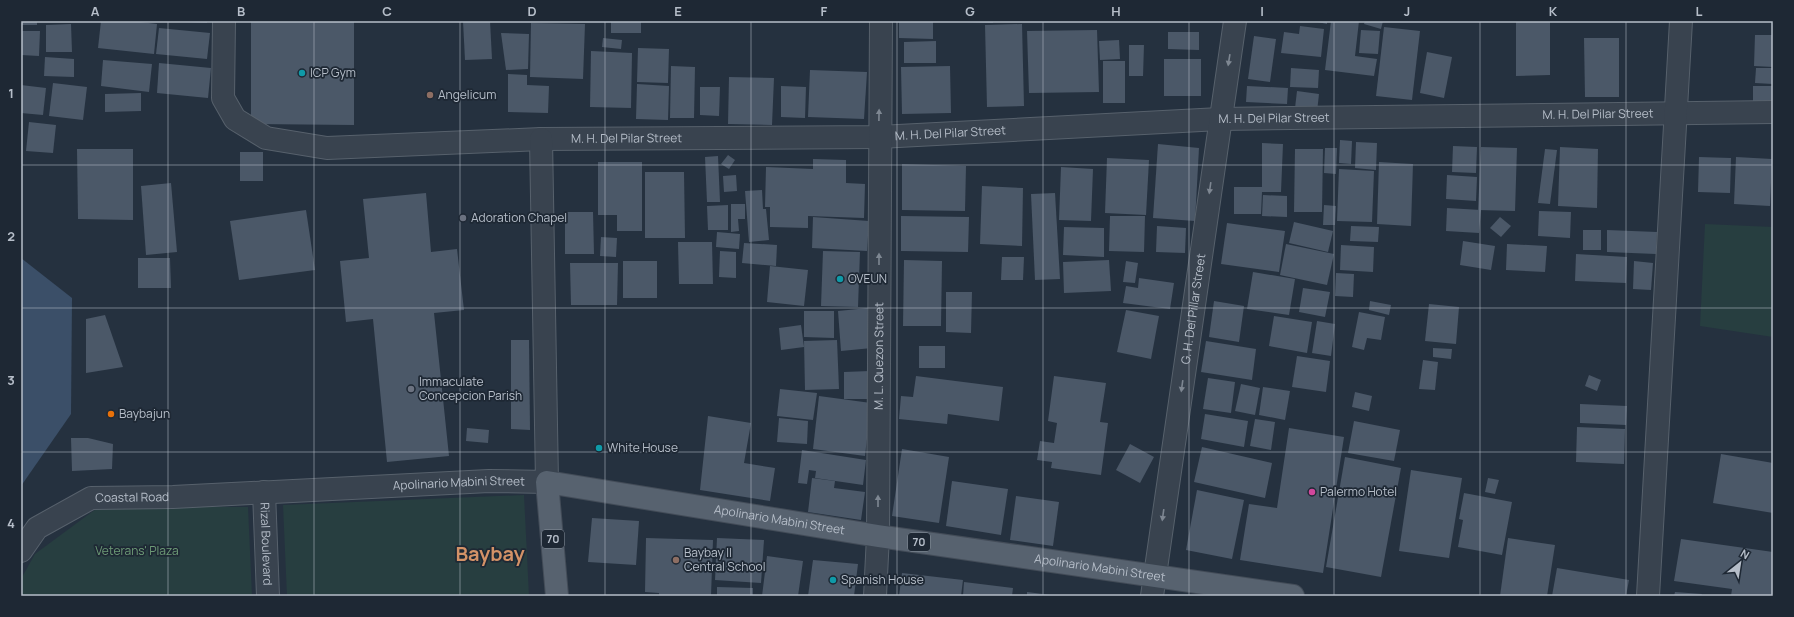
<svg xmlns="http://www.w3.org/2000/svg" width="1794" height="617" font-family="Manrope,sans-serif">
<rect width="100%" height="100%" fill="#25313f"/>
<g fill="#273e40">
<path d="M1705,224L1773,227V337L1700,326Z"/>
<path d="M524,495L529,596H287L283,505Z"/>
<path d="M100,506L248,507L252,596H21V579L35,554Z"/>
</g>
<path fill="#3b4f68" d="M21,258L72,298L71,414L21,486Z"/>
<g fill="#4b5868">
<rect x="21" y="21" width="16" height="4"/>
<path d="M101,21H132L157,24L154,54L98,48Z"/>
<path d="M186,21H207V23L186,22Z"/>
<path d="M251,21H354V125L251,124Z"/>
<path d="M463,21H490L492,59L465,60Z"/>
<rect x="611" y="21" width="30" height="12"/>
<path d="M899,21H933V39L899,38Z"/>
<path d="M964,21H993V23L965,22Z"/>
<path d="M1313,21H1327V24Z"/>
<path d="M1331,21H1359L1355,56L1377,59L1374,76L1325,70Z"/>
<path d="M1365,21H1383L1381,29L1364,24Z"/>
<path d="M1516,21H1550V75L1516,76Z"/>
<path d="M531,23L585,24L583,79L530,77Z"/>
<path d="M71,24L72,52H46V25Z"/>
<path d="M1022,24L1024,106L987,107L985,25Z"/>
<path d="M1300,26L1324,29L1321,57L1281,53L1284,32L1299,34Z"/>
<path d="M1384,27L1420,31L1412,100L1376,96Z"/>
<path d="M159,28L210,33L207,59L156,54Z"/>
<path d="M1097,30L1099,92L1029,93L1027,31Z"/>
<path d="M1361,30L1380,31L1378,54L1359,53Z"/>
<path d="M21,31H40L39,56L21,55Z"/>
<path d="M1168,32H1199V50L1168,49Z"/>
<path d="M501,33L529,34L528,69L506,70Z"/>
<path d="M1755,35H1773V67L1754,66Z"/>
<path d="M1254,36L1276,39L1270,82L1248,79Z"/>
<path d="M603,38L622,40L621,49L602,47Z"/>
<path d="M1584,38H1619V97H1585Z"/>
<path d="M1119,40L1120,59L1100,60L1099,41Z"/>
<path d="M936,41V63H904V42Z"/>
<path d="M1129,45H1144L1143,76H1129Z"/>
<path d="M638,48L669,49L668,83L637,82Z"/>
<path d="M591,51L632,53L631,108L590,107Z"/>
<path d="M1427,52L1452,57L1444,98L1420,93Z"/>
<path d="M45,57L74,59V77L44,76Z"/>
<rect x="1164" y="59" width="37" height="37"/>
<path d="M103,60L152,64L149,92L101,86Z"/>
<rect x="1103" y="61" width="22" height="42"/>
<path d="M159,63L211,68L208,98L157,93Z"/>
<path d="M671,66L695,67L694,118H670Z"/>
<path d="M950,66L951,113L902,114L901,67Z"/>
<path d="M1291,68L1319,70L1318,88L1290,87Z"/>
<path d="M1756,68H1773V84L1755,83Z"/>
<path d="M810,70L867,72L864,119L808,117Z"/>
<path d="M508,74L527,75V85L549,86L548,113L508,112Z"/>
<path d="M729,77L774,78L772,125L728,124Z"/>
<path d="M53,83L87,87L83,120L49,116Z"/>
<path d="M637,84L669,86L668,120L636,119Z"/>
<path d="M21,85L46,88L43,115L21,113Z"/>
<path d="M781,86L806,87L805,118L781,117Z"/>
<path d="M1247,86L1288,88L1287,104L1246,102Z"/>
<path d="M1753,86H1773V104L1753,103Z"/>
<path d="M700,87H720L719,116L700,115Z"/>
<path d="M1297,91L1319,94L1317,112L1295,108Z"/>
<path d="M141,93V111L105,112V94Z"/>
<path d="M29,122L56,125L53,153L26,151Z"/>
<path d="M1340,140L1352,141L1351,164L1339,163Z"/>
<path d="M1356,142L1377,143L1376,170L1355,168Z"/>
<path d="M1262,143L1283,144L1281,192H1262L1261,214H1234V187H1262Z"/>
<path d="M1158,144L1199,148L1195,221L1153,218Z"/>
<path d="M1453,146L1477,147L1476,173L1452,172Z"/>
<path d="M1481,147L1517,148L1515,211L1478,210Z"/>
<path d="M1560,147L1598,149L1597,208L1558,206Z"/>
<path d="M1325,148H1337L1336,174L1324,173Z"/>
<path d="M77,149H133V220L78,219Z"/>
<path d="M1295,149H1323L1322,212H1294Z"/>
<path d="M1545,149L1557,150L1550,204L1538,203Z"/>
<rect x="240" y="152" width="23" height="29"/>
<path d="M728,155L735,160L729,169L721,164Z"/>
<path d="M718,156L720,202H707L705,157Z"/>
<path d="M1699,157L1731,158L1730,193L1698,192Z"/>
<path d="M1736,157L1772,159L1770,206L1734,204Z"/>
<path d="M1107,158L1149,160L1146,215L1105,213Z"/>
<path d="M813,159L846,160V183L865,184L864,218L808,216V228L770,227V207H765L766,167L813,169Z"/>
<path d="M598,162H642V231H617V215H598Z"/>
<path d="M1379,162L1413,164L1411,226L1377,224Z"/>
<path d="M902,164L966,166L965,211L902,210Z"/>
<path d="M1061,167L1093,169L1091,221L1059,220Z"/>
<path d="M1339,169L1374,171L1372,222L1337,221Z"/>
<path d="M645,172H684L685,238H645Z"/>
<path d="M736,175L737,191L724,192L723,176Z"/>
<path d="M1447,175L1477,177L1476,201L1446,199Z"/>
<path d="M171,183L177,252L146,255L141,186Z"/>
<path d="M982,186L1023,188L1022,246L980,244Z"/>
<path d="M762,190L763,209H766L769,240L749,242L745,191Z"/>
<path d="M426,193L431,252L457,249L464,310L434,313L449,456L387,462L373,319L346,322L340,261L369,258L363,199Z"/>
<path d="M1055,193L1060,279L1035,280L1031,194Z"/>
<path d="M1263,195L1287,196V217L1262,216Z"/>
<path d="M731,204H745V219H738L739,231L731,232Z"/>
<path d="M728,205V230H708L707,206Z"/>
<path d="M1324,205L1336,206L1335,225H1323Z"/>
<path d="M1447,208L1481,210L1479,233L1446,231Z"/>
<path d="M306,210L315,270L239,280L230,221Z"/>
<path d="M1539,211L1571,212L1570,238L1538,236Z"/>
<path d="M565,212H593L594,254H565Z"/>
<path d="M901,216L969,217L968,252L901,251Z"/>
<path d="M1110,216H1145L1144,252L1109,251Z"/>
<path d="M813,217L869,221L867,251L812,248Z"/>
<path d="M1500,217L1511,226L1501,237L1490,228Z"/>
<path d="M1294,222L1333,231L1328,252L1289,243Z"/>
<path d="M1227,223L1285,231L1279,272L1221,264Z"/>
<path d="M1157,226L1186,228L1185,253L1156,252Z"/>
<path d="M1351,226L1379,227L1378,242L1350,241Z"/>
<path d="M1064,227L1104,228V257L1063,255Z"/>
<rect x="1583" y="230" width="18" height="20"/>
<path d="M1607,230L1657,232L1656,254L1607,252Z"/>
<path d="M717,232L740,234L739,249L716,247Z"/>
<path d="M601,237L617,238L616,257L600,256Z"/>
<path d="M1463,241L1495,246L1491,270L1460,265Z"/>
<path d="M678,242H712L713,284H679Z"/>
<path d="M744,243L777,245L776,266L742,263Z"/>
<path d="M1286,244L1334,254L1327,285L1280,275Z"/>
<path d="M1507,244L1547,246L1545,272L1506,270Z"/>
<path d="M1341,245L1374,247L1373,272L1340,270Z"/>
<path d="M720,251L736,252V278L719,277Z"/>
<path d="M823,251L860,252L858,307L821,306Z"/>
<path d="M1576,254L1627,257L1626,283L1575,281Z"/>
<path d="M1002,257H1024L1023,280H1001Z"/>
<path d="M138,258H170L171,288H138Z"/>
<path d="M904,260L942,261L941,326H903Z"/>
<path d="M1109,260L1111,291L1064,293L1063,262Z"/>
<rect x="623" y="261" width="34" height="37"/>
<path d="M1126,261L1138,263L1135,283L1123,282Z"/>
<path d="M1634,261L1653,263L1651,290L1633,289Z"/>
<path d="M570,263H618L617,305H571Z"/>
<path d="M770,266L808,270L804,306L767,302Z"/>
<path d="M1253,272L1295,279L1289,315L1247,309Z"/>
<path d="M1336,273L1354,274L1353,297L1335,296Z"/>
<path d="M1139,278L1174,283L1170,309L1123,303L1126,286L1138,288Z"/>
<path d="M1303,288L1330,292L1325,317L1299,312Z"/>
<path d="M946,292H972L971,333L946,332Z"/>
<path d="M1214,301L1244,306L1239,342L1209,337Z"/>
<path d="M1370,301L1391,305L1389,315L1369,310Z"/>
<path d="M1429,304L1459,307L1456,344L1425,341Z"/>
<path d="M868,308L872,348L841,351L838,311Z"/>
<path d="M1126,310L1159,316L1151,359L1117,352Z"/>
<path d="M804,311H834V338L804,337Z"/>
<path d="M1359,312L1385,317L1381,340L1367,338L1364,350L1352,347Z"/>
<path d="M105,315L123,367L86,373V319Z"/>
<path d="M1274,316L1312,322L1307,353L1269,346Z"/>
<path d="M1317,321L1335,324L1331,356L1312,353Z"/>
<path d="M801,325L804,347L781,350L779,328Z"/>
<path d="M511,340H529L530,430L511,429Z"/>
<path d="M837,340L839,389L805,390L804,341Z"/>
<path d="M1206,341L1256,349L1252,380L1201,372Z"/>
<rect x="919" y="346" width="26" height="22"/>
<path d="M1433,348L1452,349L1451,359L1433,357Z"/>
<path d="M1297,356L1330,361L1326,392L1292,387Z"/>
<path d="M1423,360L1438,362L1435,390L1419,389Z"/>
<path d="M870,371V399H844V372Z"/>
<path d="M1589,375L1601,380L1597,391L1585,386Z"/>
<path d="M916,376L1003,387L999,421L948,414L947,424L899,419L901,396L913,397Z"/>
<path d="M1054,376L1106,383L1100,422L1108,423L1101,475L1051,468L1052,462L1037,460L1040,441L1054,443L1057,423L1048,421Z"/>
<path d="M1208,378L1235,382L1231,413L1203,409Z"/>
<path d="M1241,384L1260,388L1255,415L1235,411Z"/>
<path d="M1263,387L1290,391L1285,420L1259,415Z"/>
<path d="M780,389L817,393L813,420L777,416Z"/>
<path d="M1355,392L1372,396L1369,411L1352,407Z"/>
<path d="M819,396L871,403L865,456L813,449Z"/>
<path d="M1580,404L1627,406L1626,425L1580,423Z"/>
<path d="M1205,414L1248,421L1244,447L1201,439Z"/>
<path d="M708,416L751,423L744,463L775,468L770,501L700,490Z"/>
<path d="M779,418L808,421L807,444L777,442Z"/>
<path d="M1255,419L1275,422L1271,450L1250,446Z"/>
<path d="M1354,421L1400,430L1394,461L1348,453Z"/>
<path d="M1577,427L1625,429L1624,464L1576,462Z"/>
<path d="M467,428L489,430L488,443L466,441Z"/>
<path d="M1289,428L1344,437L1323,573L1240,560L1249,504L1277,508Z"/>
<path d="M71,438H88L113,444L112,469L72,471Z"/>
<path d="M1130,444L1154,457L1140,483L1116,470Z"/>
<path d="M1202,447L1272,463L1265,498L1194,482Z"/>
<path d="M902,449L949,457L939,523L892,516Z"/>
<path d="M802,450L866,460L863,485L815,478L816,471L809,470L807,484L798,483Z"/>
<path d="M1721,454L1773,463V513L1713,503Z"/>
<path d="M1345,457L1401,468L1381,577L1326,567Z"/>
<path d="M1411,470L1462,478L1449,558L1399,551Z"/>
<path d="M812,478L835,481L834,488L865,492L861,520L808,512Z"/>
<path d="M1488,478L1499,480L1495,494L1485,492Z"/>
<path d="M952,481L1008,489L1001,535L946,526Z"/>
<path d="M1197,490L1244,500L1232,559L1186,550Z"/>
<path d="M1464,493L1512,502L1502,555L1458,547L1463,520L1459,519Z"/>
<path d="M1016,496L1059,502L1053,546L1010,540Z"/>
<path d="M592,518L639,521L636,565L588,562Z"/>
<path d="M646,538L713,540L711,596H659V593L645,592Z"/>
<path d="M717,538L764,540L761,583L715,580Z"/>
<path d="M1508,538L1555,545L1547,596H1500Z"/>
<path d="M1681,539L1773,552V596H1731L1732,589L1674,581Z"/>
<path d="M767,556L803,561L798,596H762Z"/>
<path d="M813,560L858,564L854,596H808Z"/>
<path d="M1557,568L1629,580L1626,596H1552Z"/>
<path d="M902,573L963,580L961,596H899Z"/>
<path d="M964,582L1013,588L1012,596H963Z"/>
<path d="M717,587L753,588V596H717Z"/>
<path d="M1027,592L1051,595V596H1027Z"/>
<path d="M1675,592L1702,594L1701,596H1674Z"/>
</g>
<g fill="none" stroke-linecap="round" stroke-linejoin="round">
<g stroke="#57616c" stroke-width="24">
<g id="street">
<path id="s1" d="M224,21L223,98L235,119L266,138L327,148L541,139L879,137L1220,119L1773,112"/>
<path id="s2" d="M264,492L268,596"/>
<path id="s3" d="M21,551L37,528L91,498L173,497L489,481L547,482L541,139"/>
<path id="s4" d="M875,596L878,536L881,21"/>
<path id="s5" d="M1152,596L1235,21"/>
<path d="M1648,596L1681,21"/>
</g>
</g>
<g stroke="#434c58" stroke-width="24">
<g id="primary">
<path id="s6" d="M557,596L547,482L878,536L1293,596"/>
</g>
</g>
<use href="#street" stroke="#39434f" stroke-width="22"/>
<use href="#primary" stroke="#57626f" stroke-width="22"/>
</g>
<defs><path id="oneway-solid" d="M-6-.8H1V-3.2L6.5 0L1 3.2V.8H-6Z"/></defs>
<g fill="#7e8792">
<use href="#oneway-solid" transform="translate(1229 60) rotate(99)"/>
<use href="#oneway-solid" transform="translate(879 115) rotate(-89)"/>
<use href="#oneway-solid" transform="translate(1210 188) rotate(98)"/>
<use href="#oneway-solid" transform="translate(879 259) rotate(-90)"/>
<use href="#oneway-solid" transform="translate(1182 386) rotate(98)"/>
<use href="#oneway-solid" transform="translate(878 501) rotate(-90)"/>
<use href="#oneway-solid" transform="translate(1163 515) rotate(98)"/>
</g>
<path fill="none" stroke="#b6bec9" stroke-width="1" stroke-opacity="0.55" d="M168,21V596M314,21V596M460,21V596M605,21V596M751,21V596M897,21V596M1043,21V596M1189,21V596M1334,21V596M1480,21V596M1626,21V596M21,165H1773M21,308H1773M21,452H1773"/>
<g fill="#0f9aa8" stroke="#1e2834" stroke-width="1.5">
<circle cx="302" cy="73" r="4"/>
<circle cx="840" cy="279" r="4"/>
<circle cx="599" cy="448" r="4"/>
<circle cx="833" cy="580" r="4"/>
</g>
<g fill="#8d6e63" stroke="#1e2834" stroke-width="1.5">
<circle cx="430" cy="95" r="4"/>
<circle cx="676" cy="560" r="4"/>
</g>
<g fill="#6b7280" stroke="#1e2834" stroke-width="1.5">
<circle cx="463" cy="218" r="4"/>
<circle cx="411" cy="389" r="4"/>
</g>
<circle fill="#e8710a" stroke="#1e2834" stroke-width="1.5" cx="111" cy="414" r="4"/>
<circle fill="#d1479c" stroke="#1e2834" stroke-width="1.5" cx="1312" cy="492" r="4"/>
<g text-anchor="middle" stroke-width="3.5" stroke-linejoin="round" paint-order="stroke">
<g fill="#1e2834" stroke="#88919c" stroke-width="1">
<rect x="542" y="530" width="22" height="18" rx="3"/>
<rect x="908" y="533" width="22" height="18" rx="3"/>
</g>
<g font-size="11" font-weight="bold" fill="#b6bec9">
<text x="553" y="543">70</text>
<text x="919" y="546">70</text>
</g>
<g font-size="12" fill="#b6bec9" stroke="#1e2834" text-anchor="start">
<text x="310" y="77">ICP Gym</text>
<text x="438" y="99">Angelicum</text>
<text x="471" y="222">Adoration Chapel</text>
<text x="848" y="283">OVEUN</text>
<text x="419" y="386">Immaculate<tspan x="419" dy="14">Concepcion Parish</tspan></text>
<text x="119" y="418">Baybajun</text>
<text x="607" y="452">White House</text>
<text x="1320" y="496">Palermo Hotel</text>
<text x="684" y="557">Baybay II<tspan x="684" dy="14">Central School</tspan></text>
<text x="841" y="584">Spanish House</text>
</g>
<g font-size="12" fill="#b6bec9" stroke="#1e2834">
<text dy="4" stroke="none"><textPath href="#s1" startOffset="1471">M. H. Del Pilar Street</textPath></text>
<text dy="4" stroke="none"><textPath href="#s1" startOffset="1147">M. H. Del Pilar Street</textPath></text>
<text dy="4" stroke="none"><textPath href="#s1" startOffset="823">M. H. Del Pilar Street</textPath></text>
<text dy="4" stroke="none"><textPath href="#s1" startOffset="499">M. H. Del Pilar Street</textPath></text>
<text dy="4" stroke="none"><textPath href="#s5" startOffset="290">G. H. Del Pillar Street</textPath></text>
<text dy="4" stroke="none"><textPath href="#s4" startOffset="240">M. L. Quezon Street</textPath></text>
<text dy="4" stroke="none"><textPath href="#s3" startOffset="458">Apolinario Mabini Street</textPath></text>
<text dy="4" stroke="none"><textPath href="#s3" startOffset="131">Coastal Road</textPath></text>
<text dy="4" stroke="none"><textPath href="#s6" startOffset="350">Apolinario Mabini Street</textPath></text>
<text dy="4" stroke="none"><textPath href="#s2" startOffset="52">Rizal Boulevard</textPath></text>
<text dy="4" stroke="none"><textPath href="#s6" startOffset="674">Apolinario Mabini Street</textPath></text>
</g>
<g font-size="12" fill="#6d9a76" stroke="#1e2834">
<text x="137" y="555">Veterans' Plaza</text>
</g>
<g font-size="20" font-weight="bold" fill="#d39267" stroke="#1e2834">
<text x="490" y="561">Baybay</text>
</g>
</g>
<rect width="1794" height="617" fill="none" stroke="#1e2834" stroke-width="44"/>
<g transform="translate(1740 563) rotate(30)" stroke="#1e2834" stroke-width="3" paint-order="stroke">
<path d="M0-3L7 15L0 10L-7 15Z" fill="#b6bec9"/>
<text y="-6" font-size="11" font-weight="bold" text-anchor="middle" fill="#b6bec9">N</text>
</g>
<rect x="22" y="22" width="1750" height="573" fill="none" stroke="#b6bec9" stroke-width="1.5"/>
<g font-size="13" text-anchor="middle" font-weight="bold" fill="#b6bec9">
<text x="95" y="16">A</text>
<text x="241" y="16">B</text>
<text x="387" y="16">C</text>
<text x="532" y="16">D</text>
<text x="678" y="16">E</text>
<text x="824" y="16">F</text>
<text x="970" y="16">G</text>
<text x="1116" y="16">H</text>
<text x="1262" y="16">I</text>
<text x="1407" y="16">J</text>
<text x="1553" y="16">K</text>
<text x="1699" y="16">L</text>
<text x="11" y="98">1</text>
<text x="11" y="241">2</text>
<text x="11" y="385">3</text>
<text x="11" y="528">4</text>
</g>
</svg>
